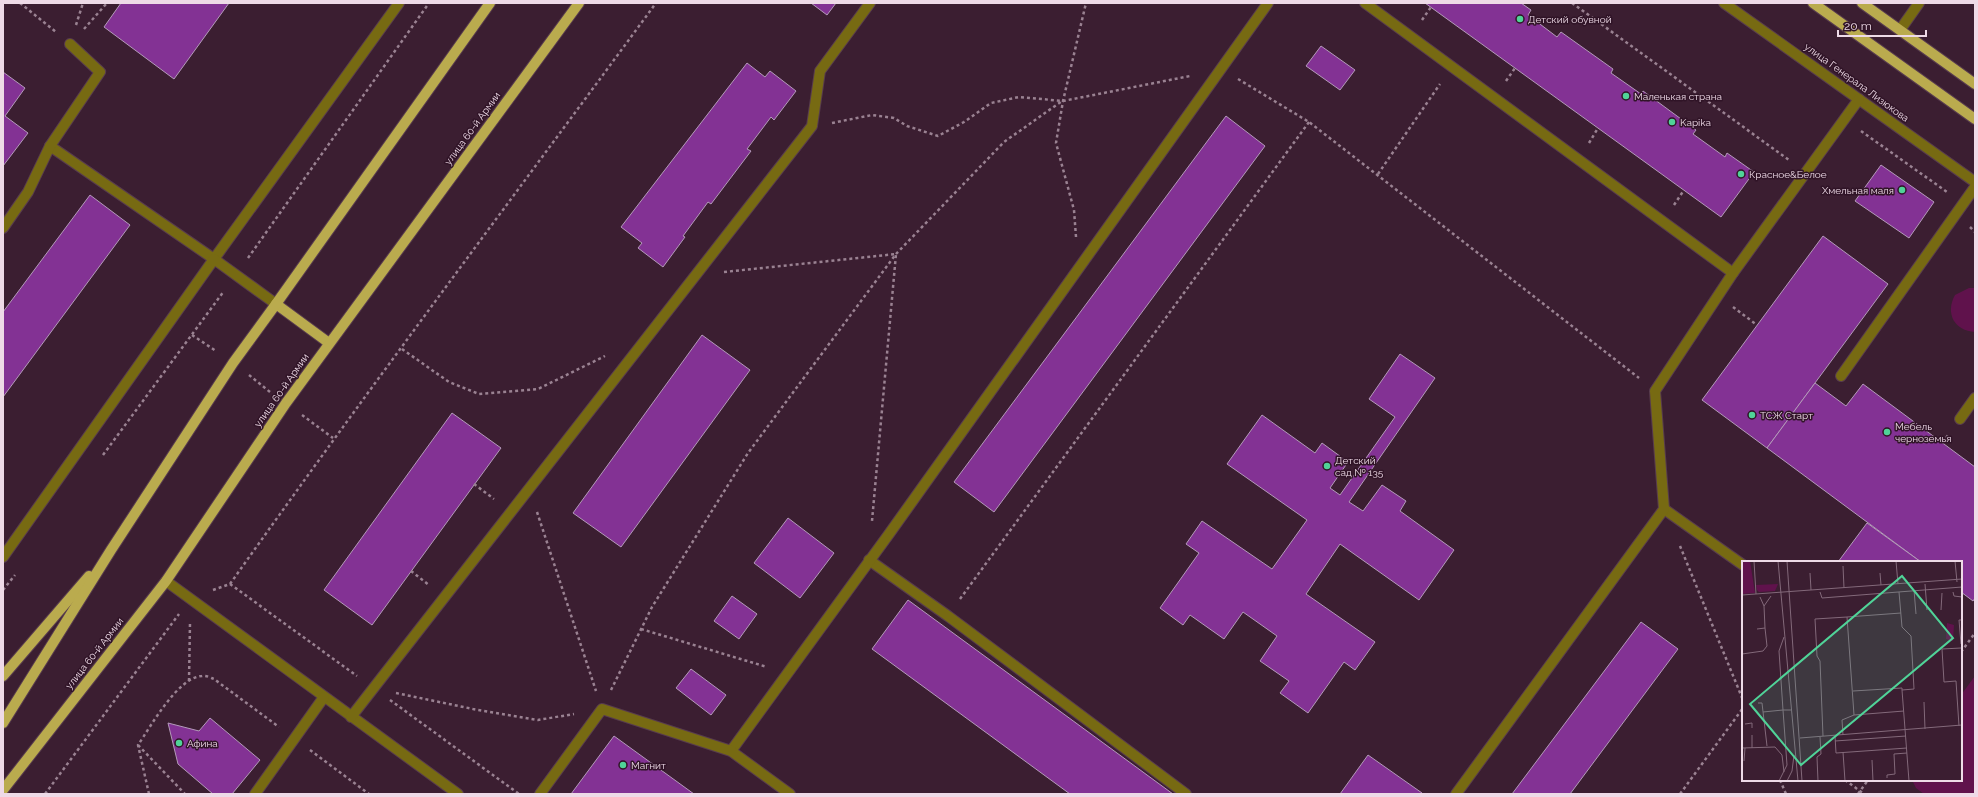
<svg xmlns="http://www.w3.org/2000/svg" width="1978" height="797" font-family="Raleway,sans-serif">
<rect width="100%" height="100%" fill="#3b1e31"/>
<g fill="#60124c">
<path d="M1969,288H1975V332C1954,331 1945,313 1955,295Z"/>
<path d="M1975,676V794H1924L1916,788L1912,780H1961V695Z"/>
</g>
<g fill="#833294" stroke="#b49aba">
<path d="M121,3H229L174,79L104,27Z"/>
<path d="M811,3H836L827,15Z"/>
<path d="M1425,3H1521L1531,10L1528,15L1557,37L1561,32L1613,69L1611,73L1641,94L1643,91L1696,130L1693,134L1725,157L1727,153L1754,172L1721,217Z"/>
<path d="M1321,46L1355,70L1340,90L1306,66Z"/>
<path d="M747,63L765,77L770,71L796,91L774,120L771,117L747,149L751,151L711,204L708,202L683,236L685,237L663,267L638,248L642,243L621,227Z"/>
<path d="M3,72L25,88L5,116L28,133L3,166Z"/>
<path d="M1226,116L1265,146L994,512L954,482Z"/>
<path d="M1881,165L1934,202L1909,238L1855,201Z"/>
<path d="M90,195L130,225L3,397V312Z"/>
<path d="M1823,236L1888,284L1767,448L1702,400Z"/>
<path d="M702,335L750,370L621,547L573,513Z"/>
<path d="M1400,354L1435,378L1349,502L1363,511L1382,485L1406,501L1400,511L1454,550L1419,600L1340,544L1306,594L1375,642L1355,670L1344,662L1308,713L1280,693L1289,681L1260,661L1277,636L1243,612L1224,639L1190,615L1183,625L1160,608L1199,553L1186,544L1202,521L1272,569L1307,520L1227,464L1262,415L1315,453L1322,443L1348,462L1330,488L1340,495L1395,417L1369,399Z"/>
<path d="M1815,383L1846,406L1863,384L1975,467V598L1973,601L1961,592V562H1921L1767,448Z"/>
<path d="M452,413L501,448L372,625L324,590Z"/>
<path d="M788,518L834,553L800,598L754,563Z"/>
<path d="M1867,523L1921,562H1838Z"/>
<path d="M732,596L757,614L739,639L714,621Z"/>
<path d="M908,600L1173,794H1070L872,649Z"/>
<path d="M1641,622L1678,649L1570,794H1512Z"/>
<path d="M691,669L726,695L711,715L676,688Z"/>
<path d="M210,718L260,760L232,794H213L178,764L168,723L199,731Z"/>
<path d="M614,736L694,794H571Z"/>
<path d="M1368,755L1422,793L1421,794H1340Z"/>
</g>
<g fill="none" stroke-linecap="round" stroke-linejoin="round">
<g stroke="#583c4e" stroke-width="12">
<g id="minor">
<path d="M1365,3L1733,273"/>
<path d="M1724,3L1975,182"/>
<path d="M1900,30L1919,3"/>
<path d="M50,146L214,259L399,3"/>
<path d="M3,228L28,192L50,146L100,72L70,44"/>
<path d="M1841,376L1975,187"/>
<path d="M1960,419L1975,398"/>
<path d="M1664,509L1743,565"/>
<path d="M3,557L214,259L276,304"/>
<path d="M869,560L948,616L1186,794"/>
<path d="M166,581L458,794"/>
<path d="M351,717L812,126L820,71L870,3"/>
<path d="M731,751L889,534L1268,3"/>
<path d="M255,794L324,697"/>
<path d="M540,794L602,709L731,751L790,794"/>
<path d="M1456,794L1664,509L1655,391L1733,273L1859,99"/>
</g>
</g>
<g stroke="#583c4e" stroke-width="12">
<g id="major">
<path d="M1813,3L1975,119"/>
<path d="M1862,3L1975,84"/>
<path d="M276,304L329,343"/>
<path d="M3,676L89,576"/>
<path d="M3,723L111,550L233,363L276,304L490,3"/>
<path d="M3,790L166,581L286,403L579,3"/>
</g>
</g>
<g stroke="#9a8292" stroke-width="2.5" stroke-dasharray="3 3" stroke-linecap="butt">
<path d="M20,3L56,32"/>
<path d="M1572,3L1789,160"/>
<path d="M1422,20L1431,7"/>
<path d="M76,25L83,3"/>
<path d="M84,29L107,3"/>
<path d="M1238,79L1309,122L1639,378"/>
<path d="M1506,81L1515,68"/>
<path d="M832,123L872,115L894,118L907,126L938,136L964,122L991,103L1019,97L1063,101L1190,76"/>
<path d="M1861,131L1947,192"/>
<path d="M1589,143L1598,128"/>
<path d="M1378,174L1440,84"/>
<path d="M1674,205L1684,190"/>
<path d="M1970,227L1975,232"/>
<path d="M1076,237L1074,210L1056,143L1063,101L1086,3"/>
<path d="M248,258L429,3"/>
<path d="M724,272L896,254L872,521"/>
<path d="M1733,307L1757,325"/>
<path d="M192,335L216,351"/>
<path d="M402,349L449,382L479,394L538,389L605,356"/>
<path d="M249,375L270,392"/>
<path d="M302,415L333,438"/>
<path d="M1943,443L1948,435"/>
<path d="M103,455L224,291"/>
<path d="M474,484L494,499"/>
<path d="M537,512L596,691"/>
<path d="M1680,546L1743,700"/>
<path d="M411,571L429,585"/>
<path d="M230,584L357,676"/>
<path d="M3,590L15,575"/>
<path d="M213,590L230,584C369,388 514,196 656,3"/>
<path d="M960,599L1309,122"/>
<path d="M641,629L767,667"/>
<path d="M1961,652L1975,633"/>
<path d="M189,681L190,623"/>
<path d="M611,690L652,607L748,453L896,254L1004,142L1062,101"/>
<path d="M396,693L473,709L538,720L574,714"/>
<path d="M390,700L519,794"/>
<path d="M138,745L185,794"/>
<path d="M310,750L369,794"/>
<path d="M1780,780L1786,794"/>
<path d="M1845,780L1864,794"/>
<path d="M45,794L179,614"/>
<path d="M149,794L138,745C151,726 178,677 202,676C206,675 211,678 214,679L279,727"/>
<path d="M1680,794L1743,708"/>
<path d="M1858,794L1868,780"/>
</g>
<use href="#minor" stroke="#776a12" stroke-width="10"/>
<use href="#major" stroke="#baab4e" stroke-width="10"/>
</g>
<g fill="#50d398" stroke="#301427" stroke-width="1.5">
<circle cx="1520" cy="19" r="4"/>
<circle cx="1626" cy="96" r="4"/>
<circle cx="1672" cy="122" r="4"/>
<circle cx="1741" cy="174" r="4"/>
<circle cx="1902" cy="190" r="4"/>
<circle cx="1752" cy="415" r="4"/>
<circle cx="1887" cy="432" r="4"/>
<circle cx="1327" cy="466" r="4"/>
<circle cx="179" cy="743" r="4"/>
<circle cx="623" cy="765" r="4"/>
</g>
<g text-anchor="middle" stroke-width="3" stroke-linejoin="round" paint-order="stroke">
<g font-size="10" fill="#eedae7" stroke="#301427" text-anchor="start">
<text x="1528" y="23">Детский обувной</text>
<text x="1634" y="100">Маленькая страна</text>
<text x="1680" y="126">Kapika</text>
<text x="1749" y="178">Красное&amp;Белое</text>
<text x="1894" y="194" text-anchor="end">Хмельная маля</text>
<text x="1760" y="419">ТСЖ Старт</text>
<text x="1895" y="430">Мебель<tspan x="1895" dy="12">черноземья</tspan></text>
<text x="1335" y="464">Детский<tspan x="1335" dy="12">сад № 135</tspan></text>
<text x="187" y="747">Афина</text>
<text x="631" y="769">Магнит</text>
</g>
<g font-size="10" fill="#eedae7" stroke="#301427">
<text transform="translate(1857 82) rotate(36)" y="4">улица Генерала Лизюкова</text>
<text transform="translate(472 128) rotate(-54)" y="4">улица 60-й Армии</text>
<text transform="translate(281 390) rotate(-55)" y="4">улица 60-й Армии</text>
<text transform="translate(94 653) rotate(-52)" y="4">улица 60-й Армии</text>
</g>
</g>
<g transform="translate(1742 561)">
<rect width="220" height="220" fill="#3b1e31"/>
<path d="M0,0H8L13,32L0,33ZM36,23L33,30L17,31L15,29L14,24ZM205,62L212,64L211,80L204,78Z" fill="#60124c"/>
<path fill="none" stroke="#83697a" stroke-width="1" d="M12,0L14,33M36,0L56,220M45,0L60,220M154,0L156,23M213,0L215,21M101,5L102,27M68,12L69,29M138,12L139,24M183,23L185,49M172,29L174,53M78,31L80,37L220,26M157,31L160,66L169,75L172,128L160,129L167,220M211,31L212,35L220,36M0,34L220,18M22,45L29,35M199,49L200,32M105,56L159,52M15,68L23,67L22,45L18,36M219,83L217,59H220M0,93L21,90L25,85L23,67M111,130L160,127V129M182,141L183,168M16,142H20L25,185M21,151L41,149L37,90L42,76M3,163L10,162V167M217,165L214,120L202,121L200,88L219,87M101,174L100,159L112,154L162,150M81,175L78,100L75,95L73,58L105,56L112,154M93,175L94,192L165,187M58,177L220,164M93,180L164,175M0,187L33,186L40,194L42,211M10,187V174M101,191L103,220M130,199L131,220M2,200L3,187M145,217V214L153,213L152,193L165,192M37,220L45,204L41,149H49M45,220L50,210L52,194M76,220L75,196L79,193L78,176"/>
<path fill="#50d398" fill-opacity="0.15" stroke="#50d398" stroke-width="2" d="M160,15L211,77L59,204L8,143Z"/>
<rect width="220" height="220" fill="none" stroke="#eedae7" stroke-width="2"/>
</g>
<rect width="1978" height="797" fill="none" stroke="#eedae7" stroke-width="8"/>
<path d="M1838 30v6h88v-6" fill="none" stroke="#eedae7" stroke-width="2"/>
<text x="1844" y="30" font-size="12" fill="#eedae7" stroke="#301427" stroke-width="3" paint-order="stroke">20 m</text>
</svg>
